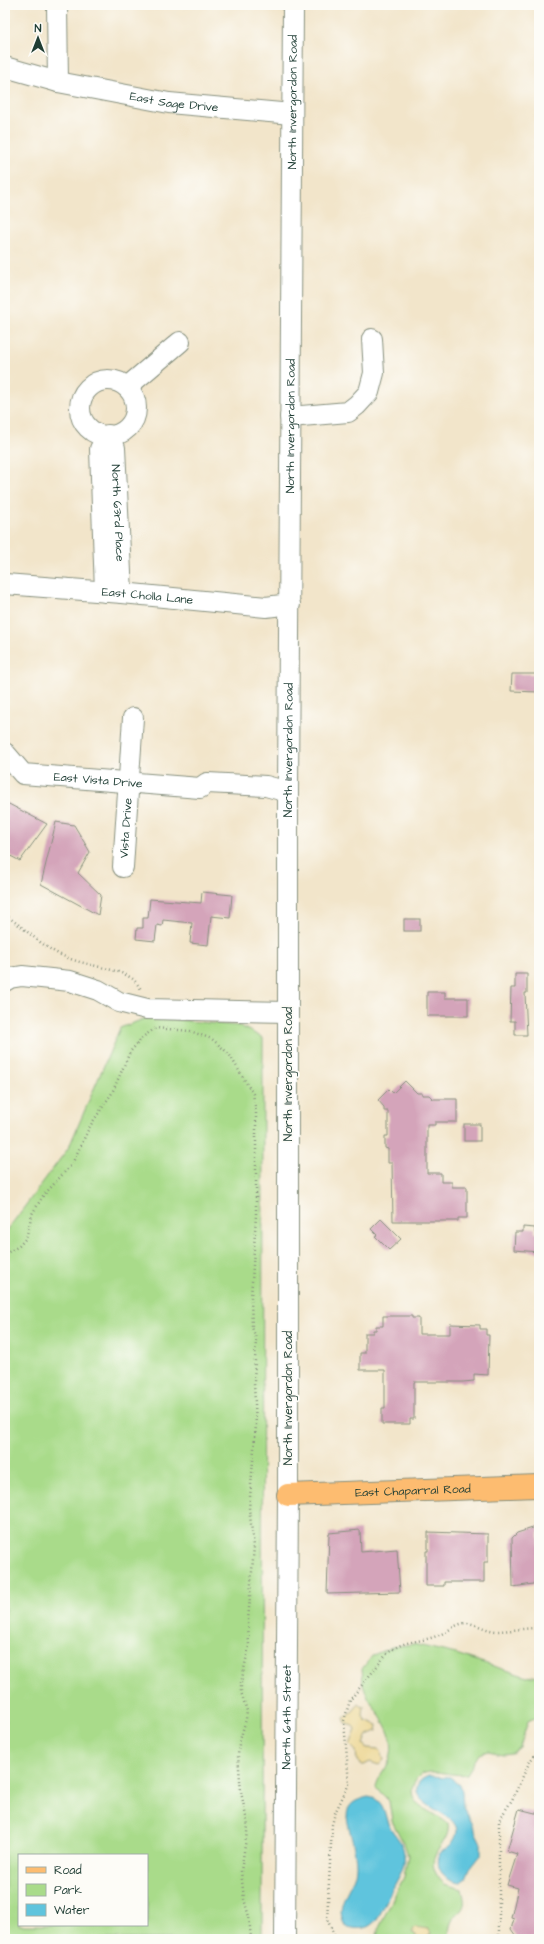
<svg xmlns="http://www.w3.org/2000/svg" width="544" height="1944" font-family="'Architects Daughter',sans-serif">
<rect width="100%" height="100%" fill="#fdfcf7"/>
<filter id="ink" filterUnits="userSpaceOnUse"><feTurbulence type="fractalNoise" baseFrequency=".025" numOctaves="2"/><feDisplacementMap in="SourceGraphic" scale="8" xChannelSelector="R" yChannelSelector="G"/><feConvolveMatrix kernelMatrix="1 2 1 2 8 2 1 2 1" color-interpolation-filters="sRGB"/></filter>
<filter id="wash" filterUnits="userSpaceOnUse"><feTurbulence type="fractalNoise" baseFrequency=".012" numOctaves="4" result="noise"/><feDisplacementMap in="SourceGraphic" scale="16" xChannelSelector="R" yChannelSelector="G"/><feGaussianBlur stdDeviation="0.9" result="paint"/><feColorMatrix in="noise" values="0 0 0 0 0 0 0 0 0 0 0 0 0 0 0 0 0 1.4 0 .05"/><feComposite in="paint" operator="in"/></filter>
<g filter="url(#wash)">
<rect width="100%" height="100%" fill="#f2e5ca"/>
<g fill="#a9db8a" stroke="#648c5f" fill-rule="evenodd">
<path d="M149,1017L240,1026L263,1038L262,1939H5V1233L69,1147L120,1028ZM19,1855H147V1925H19Z"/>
<path d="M413,1644L456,1654L527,1677L539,1675V1716L528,1721L520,1747L512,1753L503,1754L488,1751L479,1754L467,1774C449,1778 420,1761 413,1786C411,1792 413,1799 417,1803C426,1812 439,1815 448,1824C452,1847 416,1855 444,1884L462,1889C470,1915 455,1908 450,1926C449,1930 449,1935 449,1939H376L379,1927L404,1877L408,1855L405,1846L392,1821L389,1801L376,1788C377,1776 389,1768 391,1755C396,1727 370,1709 363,1685C362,1680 363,1674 362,1669L373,1655L392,1647Z"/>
</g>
<g fill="#eeda9e" stroke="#868c69">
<path d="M359,1704L364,1706L363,1715L365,1720L378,1725L377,1731L368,1735L364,1744L367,1748L378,1749L381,1751L384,1760L379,1765L370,1762L364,1765H361L357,1761L356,1751L350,1745L356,1730L353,1726L346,1724L344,1718L353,1711Z"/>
<path d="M415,1927L429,1929L431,1934L425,1939L416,1938L412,1932Z"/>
</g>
<g fill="#5fc4dd" stroke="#3f8088">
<path d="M429,1776L450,1777L460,1785L462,1791L463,1807L481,1843V1855L470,1869L466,1879L461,1882C445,1880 434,1870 440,1853C444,1850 449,1847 452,1843C474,1814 414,1811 417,1788C417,1782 423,1778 429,1776Z"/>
<path d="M368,1797C382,1798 384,1810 387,1821C391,1833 403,1840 404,1853C406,1869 398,1877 392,1890C380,1910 378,1937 345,1926C332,1901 356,1888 356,1865C356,1849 349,1832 347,1817C347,1803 356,1800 368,1797Z"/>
</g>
<g id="blocks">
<g fill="#d4a4ba">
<path d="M512,674H539V692L511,691Z"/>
<path d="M5,802L47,824L20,861L5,853Z"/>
<path d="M56,822L74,825L90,852L78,873L101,895L98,915L41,884Z"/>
<path d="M202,892L232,895L230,918L211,916L208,945L190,943L192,923L163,920L162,926L157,925L155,941L136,939L137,928H143V918H148L150,899L201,903Z"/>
<rect x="404" y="919" width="16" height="12"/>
<path d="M515,974H527V993H525L527,1035H515V1021H510L511,988H515Z"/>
<path d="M427,992H445V998H468V1016H427Z"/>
<path d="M405,1081L417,1093H422V1095H429L433,1099H457V1122H435V1125H427V1173H441V1182H452V1187H467V1218H458V1221H393L392,1163H388V1149L385,1148V1136H388V1111H384V1107L378,1100L389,1089L393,1093Z"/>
<rect x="464" y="1124" width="16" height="17"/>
<path d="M381,1219L401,1239L389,1250L375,1236L377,1235L371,1229Z"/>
<path d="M523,1227L535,1228V1233H539V1252L514,1250L515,1232H523Z"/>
<path d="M383,1316H412V1318H419V1334H450V1324L480,1325V1329H486V1335H489L488,1375L474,1374V1381L463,1382H414V1419H410V1424H382V1408H385V1370H360V1353H365V1333H373V1330H376V1326H383Z"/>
<path d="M539,1526V1575L533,1584L513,1587L512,1538L517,1533Z"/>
<path d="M360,1530L361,1552L397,1549L400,1592L327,1594L329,1533Z"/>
<path d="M428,1532L488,1534V1562H484V1582H444V1586H426V1551H428Z"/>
<path d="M519,1809L539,1814V1939H518L511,1929L514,1919L511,1918L518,1888L507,1885L517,1854L507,1851Z"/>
</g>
</g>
</g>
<g filter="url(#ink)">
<use href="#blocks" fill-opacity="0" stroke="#88917f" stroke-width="1"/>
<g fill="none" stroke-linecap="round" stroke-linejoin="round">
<g stroke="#88917f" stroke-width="22">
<g id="minor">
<path d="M57,5L58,82"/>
<path id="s1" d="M5,67L58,82L169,103L292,114"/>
<circle cx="108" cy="408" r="28"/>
<path d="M127,387L180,342"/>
<path d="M290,417L348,412L357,405L369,392L374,373L372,339"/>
<path id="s2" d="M5,584L122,593L266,607L290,604"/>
<path id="s3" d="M105,592L100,449L108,435L115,448L122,593"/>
<path id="s4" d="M5,753L23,774L200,788L207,783L266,786L288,792"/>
<path id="s5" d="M123,867L133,718"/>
<path d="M5,981L10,978L22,976L70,981L98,990L119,1002L147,1009L288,1012"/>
<path id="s6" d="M285,1939L288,1495V792L293,5"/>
</g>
</g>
<g stroke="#88917f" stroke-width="24">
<g id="major">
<path id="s7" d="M288,1495L539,1486"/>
</g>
</g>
<g stroke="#88917f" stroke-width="2.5" stroke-dasharray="1 3" stroke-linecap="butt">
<path d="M5,915C27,929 43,949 68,958C84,965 122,969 134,980C137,983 139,987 142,990"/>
<path d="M5,1254L19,1246L26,1238L32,1214L43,1196L72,1164L90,1126L112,1093L130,1052L144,1036L156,1028L190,1031L212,1039L229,1054L253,1094L256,1112V1215L251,1298L252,1327L256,1339L254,1383L256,1425L249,1509L254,1546L248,1621L249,1646L241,1683V1692L247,1711L246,1719L239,1744L238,1756L241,1792L248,1826L241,1871L244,1899L249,1917L251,1939"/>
<path d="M336,1939L327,1919L328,1901L332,1825L335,1813L349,1784L344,1721L350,1700L386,1655C403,1638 419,1644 439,1635C448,1632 456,1623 467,1623C477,1624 485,1630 496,1631C510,1631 525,1628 539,1628"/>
<path d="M499,1939V1820L512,1800L530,1761L539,1750"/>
</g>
<use href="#minor" stroke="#fff" stroke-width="20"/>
<use href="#major" stroke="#fdbc70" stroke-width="22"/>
</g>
</g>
<g text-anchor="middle" stroke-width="3.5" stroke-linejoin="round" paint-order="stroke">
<g font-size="12" fill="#1f3d34" stroke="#fdfcf7">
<text dy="4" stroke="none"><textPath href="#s1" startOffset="173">East Sage Drive</textPath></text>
<text dy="4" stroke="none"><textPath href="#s6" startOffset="1837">North Invergordon Road</textPath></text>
<text dy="4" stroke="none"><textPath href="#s6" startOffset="1513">North Invergordon Road</textPath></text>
<text dy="4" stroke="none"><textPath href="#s3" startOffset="239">North 63rd Place</textPath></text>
<text dy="4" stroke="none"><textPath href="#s2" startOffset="143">East Cholla Lane</textPath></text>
<text dy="4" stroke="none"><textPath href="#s6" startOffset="1189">North Invergordon Road</textPath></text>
<text dy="4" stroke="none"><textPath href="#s4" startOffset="103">East Vista Drive</textPath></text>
<text dy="4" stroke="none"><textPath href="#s5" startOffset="39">Vista Drive</textPath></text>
<text transform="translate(288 1074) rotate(-90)" y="4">North Invergordon Road</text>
<text transform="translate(288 1398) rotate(-90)" y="4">North Invergordon Road</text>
<text dy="4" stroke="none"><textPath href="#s7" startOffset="125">East Chaparral Road</textPath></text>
<text dy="4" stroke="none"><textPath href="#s6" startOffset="222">North 64th Street</textPath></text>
</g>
</g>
<rect width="544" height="1944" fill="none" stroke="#fdfcf7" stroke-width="20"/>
<rect x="18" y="1854" width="130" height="72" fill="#fdfcf7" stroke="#a4b0a9"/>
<rect x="26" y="1867" width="20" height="6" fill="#fdbc70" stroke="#a4b0a9"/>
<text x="54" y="1874" font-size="12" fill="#1f3d34">Road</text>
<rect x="26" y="1884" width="20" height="12" fill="#a9db8a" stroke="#a4b0a9"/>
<text x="54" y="1894" font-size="12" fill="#1f3d34">Park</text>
<rect x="26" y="1904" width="20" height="12" fill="#5fc4dd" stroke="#a4b0a9"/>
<text x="54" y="1914" font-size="12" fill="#1f3d34">Water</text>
<g transform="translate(38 38)" stroke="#fdfcf7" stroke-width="3" paint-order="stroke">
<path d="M0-3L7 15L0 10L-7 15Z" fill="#1f3d34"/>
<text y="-6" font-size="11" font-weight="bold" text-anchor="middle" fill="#1f3d34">N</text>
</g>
</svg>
